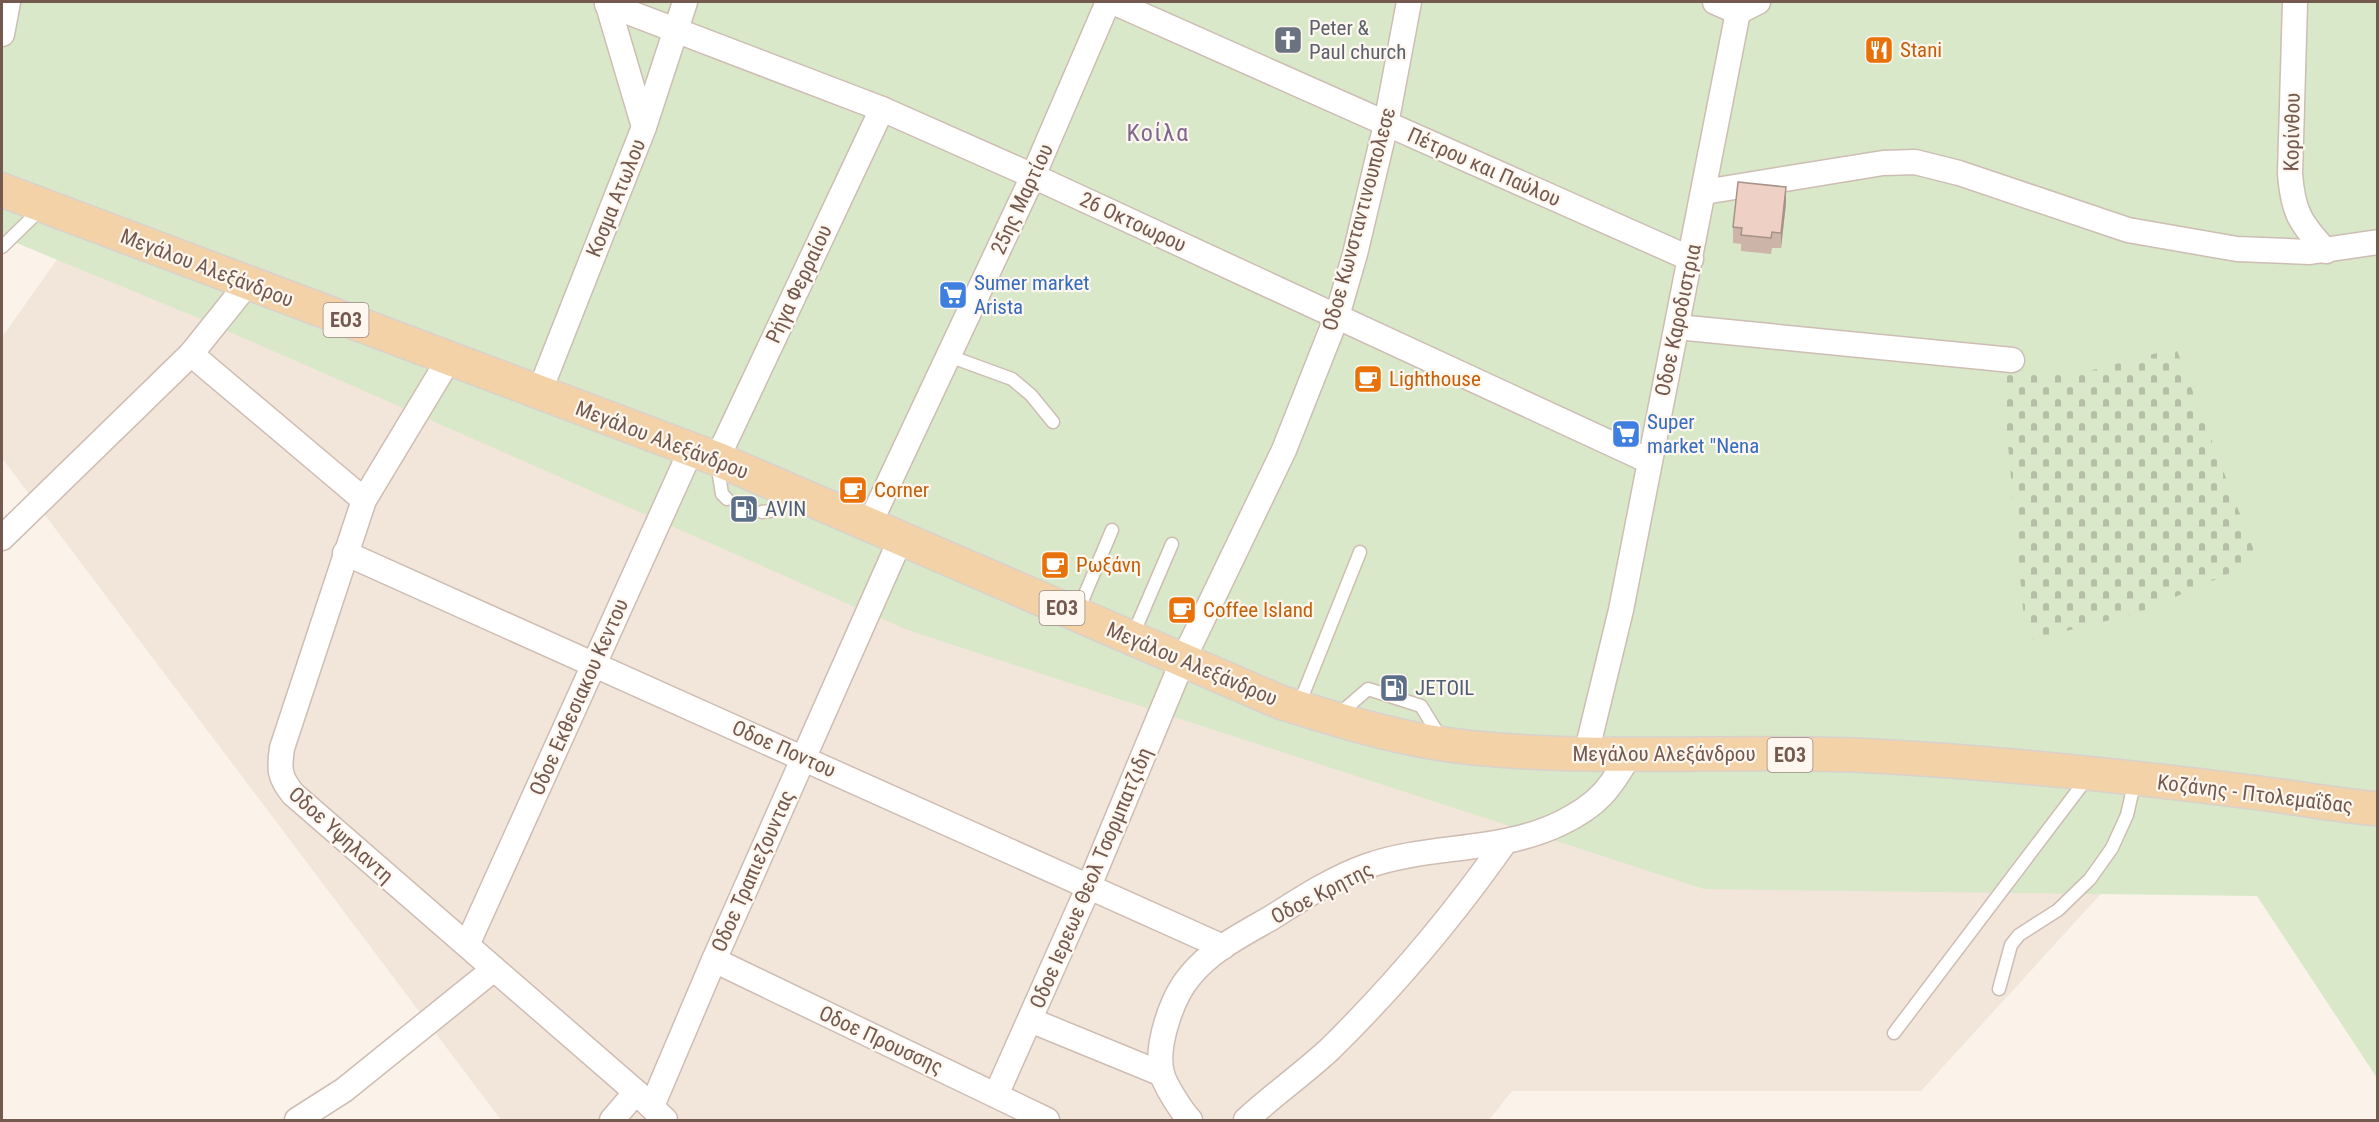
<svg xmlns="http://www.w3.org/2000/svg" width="2379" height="1122" font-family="'Roboto Condensed',sans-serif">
<defs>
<pattern id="cemetery-stones" width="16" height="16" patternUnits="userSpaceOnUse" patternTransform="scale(1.5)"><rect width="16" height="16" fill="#d8e8c9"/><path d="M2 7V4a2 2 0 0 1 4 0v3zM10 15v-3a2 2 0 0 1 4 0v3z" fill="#b4bfa6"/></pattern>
</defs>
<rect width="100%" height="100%" fill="#fbf3ea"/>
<path fill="#f2e5d9" d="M240,2H2377L2160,829L1921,1091H1512L1489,1120H501L2,458V337Z"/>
<path fill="#d8e8c9" d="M2,2H2377V1078L2257,896L1704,889L910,631L196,317L2,237Z"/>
<path fill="url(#cemetery-stones)" d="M2176,348L2258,561L2138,613L2026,641L2001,369L2074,375Z"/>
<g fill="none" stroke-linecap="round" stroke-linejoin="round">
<g stroke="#cebdb3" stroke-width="15">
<g id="service">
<path d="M2,247L43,207"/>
<path d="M949,356L1012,379L1031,395L1053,422"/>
<path d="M717,463L722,494L727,499"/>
<path d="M762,512L775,510L791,494"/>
<path d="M1077,613L1112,530"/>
<path d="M1132,637L1172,544"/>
<path d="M1298,707L1360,552"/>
<path d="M1338,715L1368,689L1421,706L1442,740"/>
<path d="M1999,989L2011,945L2019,935L2058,910L2090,879L2112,848L2127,815L2135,780"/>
<path d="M1894,1033L2088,777"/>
</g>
</g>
<g stroke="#cebdb3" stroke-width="27">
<g id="minor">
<path d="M607,2L644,127"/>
<path d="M1113,2L1691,259"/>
<path d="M1715,2L1738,12"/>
<path d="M2295,2L2290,174C2293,212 2300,223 2326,251"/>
<path d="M607,4L882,109L1033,176L1649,461"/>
<path d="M1738,12L1758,2"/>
<path d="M2,34L8,2"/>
<path d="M1704,192L1883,163L1915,162L1959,173L2128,230L2237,249L2310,252L2378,242"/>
<path d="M1677,327L2012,360"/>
<path d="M191,354L364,500"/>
<path d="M449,359L364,500L282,748C279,769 279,777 293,794L636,1092L665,1120"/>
<path d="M539,393L644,127L685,2"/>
<path d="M717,459L882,109"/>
<path d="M869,525L1033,176L1108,2"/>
<path d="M2,538L191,354L248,283"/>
<path d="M345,553L1223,947"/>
<path d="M1586,754L1621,610L1738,12"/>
<path d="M467,945L691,450"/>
<path d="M714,960L1047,1120"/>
<path d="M1030,1020L1162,1074"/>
<path d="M996,1095L1089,886L1183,660L1284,450L1337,316L1355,254L1386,124L1409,2"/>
<path d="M652,1106L714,960L901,538"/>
<path d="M297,1120L344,1090L494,969"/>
<path d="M612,1120L636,1092"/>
<path d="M1190,1120C1182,1112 1165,1085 1162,1074C1155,1046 1172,997 1190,976C1211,950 1243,934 1271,918C1301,899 1333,878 1367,866C1429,844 1500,853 1561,823C1598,805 1610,789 1630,754"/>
<path d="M1246,1120C1273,1095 1303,1074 1330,1049C1394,986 1453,916 1505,842"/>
</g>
</g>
<g stroke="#d8d1ce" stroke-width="36">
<path id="primary" d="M2,190L717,459L1280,702C1344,722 1408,742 1475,748C1607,761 1741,749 1875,756C2000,763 2126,776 2251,792C2293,797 2335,805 2378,809"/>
</g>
<use href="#service" stroke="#fff" stroke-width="12"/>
<use href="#minor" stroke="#fff" stroke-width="24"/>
<use href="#primary" stroke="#f3d2a8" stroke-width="33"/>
</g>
<path fill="#cdb4a9" d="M1786,203L1781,248H1772L1771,254L1741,251V244L1733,243V227Z"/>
<path fill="#a79289" d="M1786,187V203L1781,248V233Z"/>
<path fill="#eed1c4" stroke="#a79289" stroke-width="1.5" d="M1738,182L1786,187L1781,233L1772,232L1771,238L1741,235L1742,228L1733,227Z"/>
<defs>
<g id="church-square" transform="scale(1.5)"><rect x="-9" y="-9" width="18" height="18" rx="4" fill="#6b7280" stroke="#fef7f0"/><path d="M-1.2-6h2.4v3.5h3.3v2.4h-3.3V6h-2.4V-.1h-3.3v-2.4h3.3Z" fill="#fff"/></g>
<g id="restaurant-square" transform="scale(1.5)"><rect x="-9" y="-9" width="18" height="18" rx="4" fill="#e8710a" stroke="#fef7f0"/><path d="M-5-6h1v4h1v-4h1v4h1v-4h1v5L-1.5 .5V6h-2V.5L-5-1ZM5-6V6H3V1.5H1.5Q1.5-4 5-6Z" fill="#fff"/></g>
<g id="supermarket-square" transform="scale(1.5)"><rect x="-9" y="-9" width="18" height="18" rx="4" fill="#3f7fe0" stroke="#fef7f0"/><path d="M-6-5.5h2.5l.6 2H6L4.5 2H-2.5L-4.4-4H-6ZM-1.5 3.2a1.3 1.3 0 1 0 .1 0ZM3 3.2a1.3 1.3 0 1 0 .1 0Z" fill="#fff"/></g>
<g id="cafe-square" transform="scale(1.5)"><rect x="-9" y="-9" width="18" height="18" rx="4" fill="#e8710a" stroke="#fef7f0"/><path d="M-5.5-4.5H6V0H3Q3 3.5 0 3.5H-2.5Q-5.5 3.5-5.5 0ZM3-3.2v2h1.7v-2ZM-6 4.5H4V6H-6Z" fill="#fff"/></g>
<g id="fuel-square" transform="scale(1.5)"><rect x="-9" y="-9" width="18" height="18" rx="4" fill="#5c6f8a" stroke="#fef7f0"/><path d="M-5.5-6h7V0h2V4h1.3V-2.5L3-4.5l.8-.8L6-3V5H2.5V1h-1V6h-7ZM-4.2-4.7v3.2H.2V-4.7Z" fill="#fff"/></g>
</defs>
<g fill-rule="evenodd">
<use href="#church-square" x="1288" y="40"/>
<use href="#restaurant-square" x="1879" y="50"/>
<use href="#supermarket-square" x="953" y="295"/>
<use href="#cafe-square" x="1368" y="379"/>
<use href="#supermarket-square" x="1626" y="434"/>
<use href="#cafe-square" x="853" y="490"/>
<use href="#fuel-square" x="744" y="509"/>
<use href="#cafe-square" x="1055" y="565"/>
<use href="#cafe-square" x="1182" y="610"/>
<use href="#fuel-square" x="1394" y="688"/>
</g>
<g text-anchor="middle" stroke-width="4.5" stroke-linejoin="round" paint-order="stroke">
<g fill="#fef7f0" stroke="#9d887f" stroke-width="1.5">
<rect x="323.5" y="303" width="45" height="34" rx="4.5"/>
<rect x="1039.5" y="591" width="45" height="34" rx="4.5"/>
<rect x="1767.5" y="738" width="45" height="34" rx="4.5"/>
</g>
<g font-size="20" font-weight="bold" fill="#74594f">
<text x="346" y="327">ΕΟ3</text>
<text x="1062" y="615">ΕΟ3</text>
<text x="1790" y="762">ΕΟ3</text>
</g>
<g font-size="21" fill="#5b616d" stroke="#fef7f0" text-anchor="start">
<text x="1309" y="35">Peter &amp;<tspan x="1309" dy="24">Paul church</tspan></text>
</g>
<g font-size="21" fill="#c56008" stroke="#fef7f0" text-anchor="start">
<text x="1900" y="57">Stani</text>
<text x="1389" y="386">Lighthouse</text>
<text x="874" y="497">Corner</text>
<text x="1076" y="572">Ρωξάνη</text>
<text x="1203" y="617">Coffee Island</text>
</g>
<g font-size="21" fill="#74594f" stroke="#fef7f0">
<text transform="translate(2292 132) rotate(-89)" y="7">Κορίνθου</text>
<text transform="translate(1484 167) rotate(24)" y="7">Πέτρου και Παύλου</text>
<text transform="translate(616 198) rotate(-68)" y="7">Κοσμα Ατωλου</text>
<text transform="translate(1022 199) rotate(-65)" y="7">25ης Μαρτίου</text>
<text transform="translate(1359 219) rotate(-75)" y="7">Oδοε Κωνσταντινουπολεσε</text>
<text transform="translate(1133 222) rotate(25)" y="7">26 Οκτοωρου</text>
<text transform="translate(207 268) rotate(21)" y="7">Μεγάλου Αλεξάνδρου</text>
<text transform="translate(799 284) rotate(-65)" y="7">Ρήγα Φερραίου</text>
<text transform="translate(1678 320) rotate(-78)" y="7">Oδοε Καροδιστρια</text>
<text transform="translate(662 440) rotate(21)" y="7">Μεγάλου Αλεξάνδρου</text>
<text transform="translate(1192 664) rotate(23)" y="7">Μεγάλου Αλεξάνδρου</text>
<text transform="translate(579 697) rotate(-66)" y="7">Oδοε Εκθεσιακου Κεντου</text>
<text transform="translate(784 749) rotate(24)" y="7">Oδοε Ποντου</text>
<text x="1664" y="761">Μεγάλου Αλεξάνδρου</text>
<text transform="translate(2255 794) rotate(7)" y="7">Κοζάνης - Πτολεμαΐδας</text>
<text transform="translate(341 835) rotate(42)" y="7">Oδοε Υψηλαντη</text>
<text transform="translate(753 871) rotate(-66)" y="7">Oδοε Τραπιεζουντας</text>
<text transform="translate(1091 878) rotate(-67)" y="7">Oδοε Ιερεωε Θεολ Τσορμπατζιδη</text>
<text transform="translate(1322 893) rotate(-27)" y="7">Oδοε Κρητης</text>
<text transform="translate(881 1040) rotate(25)" y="7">Oδοε Προυσσης</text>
</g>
<g font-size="21" fill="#366cbe" stroke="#fef7f0" text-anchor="start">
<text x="974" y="290">Sumer market<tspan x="974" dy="24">Arista</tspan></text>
<text x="1647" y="429">Super<tspan x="1647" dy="24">market "Nena</tspan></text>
</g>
<g font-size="21" fill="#4e5e75" stroke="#fef7f0" text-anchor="start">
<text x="765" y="516">AVIN</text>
<text x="1415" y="695">JETOIL</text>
</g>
<g font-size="24" letter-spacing="1.5" fill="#7f678f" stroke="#fef7f0">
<text x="1158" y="141">Κοίλα</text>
</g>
</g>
<rect width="2379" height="1122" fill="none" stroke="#74594f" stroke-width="6"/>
</svg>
